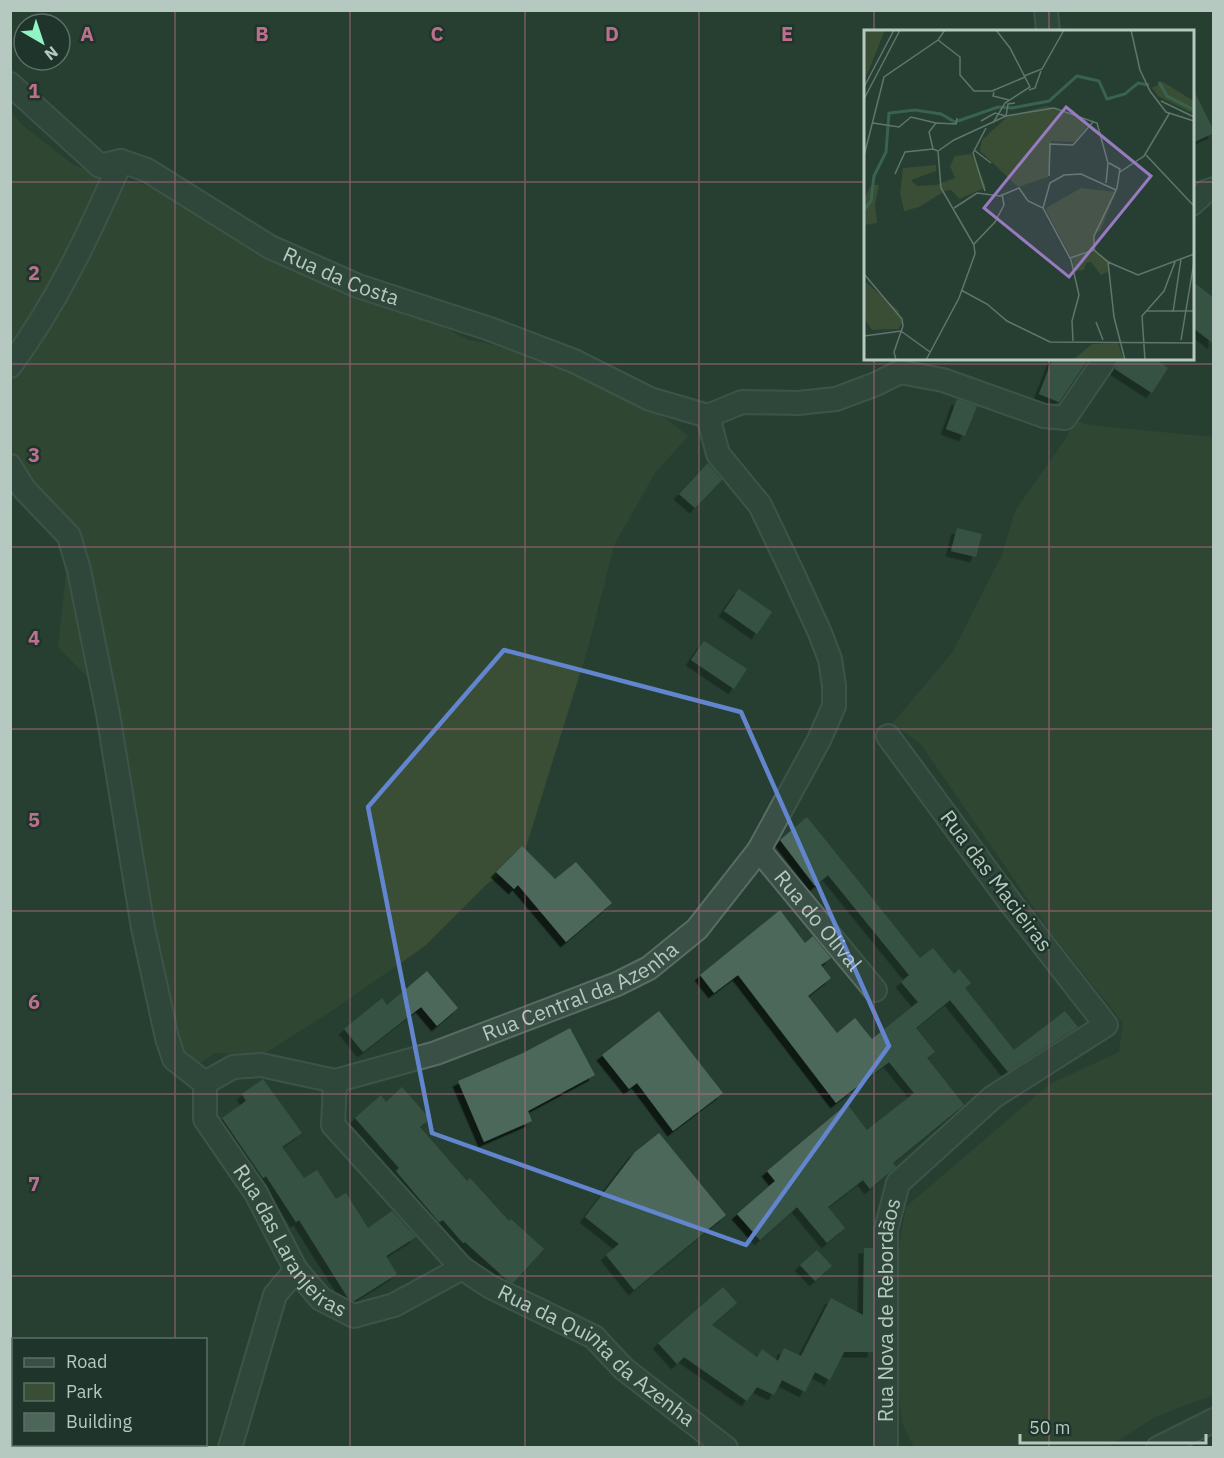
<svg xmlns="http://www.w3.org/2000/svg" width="1224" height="1458" font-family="'IBM Plex Sans',sans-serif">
<defs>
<filter id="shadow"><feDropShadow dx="-5.5" dy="5.5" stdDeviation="0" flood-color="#0009"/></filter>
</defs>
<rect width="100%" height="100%" fill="#263f32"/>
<g fill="#394e34">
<path d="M10,109L21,124L75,166L145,185L249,230L381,292L468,340L550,355L654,409L688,436L655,473L614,545L588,648L522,860L487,884L425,946L330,1012L262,1055L215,1053L186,1073L103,749L92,682L58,647L70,536L11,468Z"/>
<path d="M1074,420L1089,425L1213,437V1395L1155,1417L1108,1447H914L903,1425L890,1330L900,1240L906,1207L1050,1084L1119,1052L1123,1023L1049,930L920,743L892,724L952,653L1002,555L1015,511L1067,437Z"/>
</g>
<g fill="#4c675a" filter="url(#shadow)">
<path d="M1192,87L1214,131V133L1192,143Z"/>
<path d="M1192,281L1214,298V344L1192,327Z"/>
<path d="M1053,358H1089L1059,402L1039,394Z"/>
<path d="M1119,358H1154L1168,368L1152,393L1115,369Z"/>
<path d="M957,399L977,406L965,436L946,429Z"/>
<path d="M708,463L722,480L695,508L679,494Z"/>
<path d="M957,528L982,534L976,557L951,551Z"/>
<path d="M739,589L772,612L757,634L724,611Z"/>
<path d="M704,641L747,669L734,689L691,660Z"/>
<path d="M807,817L920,958L933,948L954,974L959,969L971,983L965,988L1014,1050L1065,1011L1078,1027L1008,1072L950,1000L916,1028L935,1052L927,1058L964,1105L893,1163L896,1167L870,1189L863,1180L828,1207L845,1228L827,1243L797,1207L760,1240L737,1214L775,1181L767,1171L847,1104L867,1130L914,1093L889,1062L836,1103L738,975L714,993L700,975L780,910L805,943L813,936L831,958L821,965L831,978L808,996L837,1033L855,1018L872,1039L918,1002L901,982L909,975L828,875L815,886L780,840Z"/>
<path d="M522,846L555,879L576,862L612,903L566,942L518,885L514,889L496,872Z"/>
<path d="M427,971L458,1008L437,1026L421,1007L363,1052L344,1029L382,998L387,1005Z"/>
<path d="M659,1011L723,1093L673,1131L637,1083L629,1089L602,1055Z"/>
<path d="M570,1028L595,1075L528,1111L532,1121L484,1142L458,1081L523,1053Z"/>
<path d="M263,1079L302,1133L282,1147L304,1178L317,1170L336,1199L346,1193L368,1228L392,1211L416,1237L386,1256L397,1274L354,1301L348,1298L299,1220L296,1222L266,1176L263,1178L222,1118L246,1101L242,1094Z"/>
<path d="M402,1087L430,1119L420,1127L467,1181L470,1178L509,1221L511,1219L544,1249L513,1283L507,1280L465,1242L463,1243L443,1220L439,1222L396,1171L399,1168L355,1118L381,1095L386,1102Z"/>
<path d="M659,1133L726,1215L634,1290L606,1255L619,1244L585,1217L635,1152Z"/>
<path d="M864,1248H873V1352H844L830,1380L815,1372L805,1392L782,1380L774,1395L757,1387L747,1401L684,1357L677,1364L658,1343L723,1287L737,1303L712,1325L757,1357L762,1349L778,1361L784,1348L801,1356L831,1298L863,1315Z"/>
<path d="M817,1250L832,1266L815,1281L800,1265Z"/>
</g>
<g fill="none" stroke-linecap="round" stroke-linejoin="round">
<g stroke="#586c63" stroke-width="26">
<g id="minor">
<path d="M1046,10L1048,32"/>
<path id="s1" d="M10,84L100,166L121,161L147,170L270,247L358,286L490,329L574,361L650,399L708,416"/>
<path d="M1192,204L1205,192L1214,189"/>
<path d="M10,366C57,303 90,232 121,161"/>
<path d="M708,416L742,402L798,403L836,399L876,384L900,372L943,380L1044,416L1065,418L1106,358"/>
<path d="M10,466L24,489L69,536L79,570L108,714L143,928L167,1038L174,1059L205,1083"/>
<path id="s2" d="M759,850L875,990"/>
<path id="s3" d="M335,1081L333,1125L462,1268L489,1286L594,1337L624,1369L726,1448"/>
<path id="s4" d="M205,1083L233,1067L261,1065L335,1081L436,1053L617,984L649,968L697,929L759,850L819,740L834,706V686L830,659L820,633L794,576L760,505L718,454L708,416"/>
<path id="s5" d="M205,1083V1119L256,1193L296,1270L321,1299L354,1316L394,1305L462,1268"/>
<path d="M230,1448L275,1295L296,1270"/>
<path id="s6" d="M886,1448V1230L898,1183L993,1097L1106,1025L1010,902L888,736"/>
<path d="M1158,1448L1214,1420"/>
</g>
</g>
<use href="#minor" stroke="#3a4f45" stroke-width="22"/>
</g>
<path d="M0 0H1224V1458H0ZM504,650L741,712L889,1046L746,1245L432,1133L368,807Z" fill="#263f32" fill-opacity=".55" fill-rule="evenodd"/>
<path fill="none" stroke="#6285ce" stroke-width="4.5" stroke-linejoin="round" d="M504,650L741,712L889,1046L746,1245L432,1133L368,807Z"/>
<path fill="none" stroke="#bc708e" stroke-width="1.5" stroke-opacity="0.55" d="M175,10V1340M350,10V1448M525,10V1448M699,10V1448M874,10V32M1049,10V32M10,182H866M1192,182H1214M874,358V1448M1049,358V1448M10,364H1214M10,547H1214M10,729H1214M10,911H1214M10,1094H1214M10,1276H1214M175,1444V1448"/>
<g text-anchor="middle" stroke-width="5" stroke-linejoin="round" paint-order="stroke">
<g font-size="21" fill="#b6c9c1" stroke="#1f342a">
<text dy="7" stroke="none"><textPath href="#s1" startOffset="393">Rua da Costa</textPath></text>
<text transform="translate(996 881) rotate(53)" y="7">Rua das Macieiras</text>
<text dy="7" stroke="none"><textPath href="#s2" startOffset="92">Rua do Olival</textPath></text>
<text dy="7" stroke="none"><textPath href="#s4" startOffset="398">Rua Central da Azenha</textPath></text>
<text dy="7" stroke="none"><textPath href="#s5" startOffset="186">Rua das Laranjeiras</textPath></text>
<text dy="7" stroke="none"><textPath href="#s6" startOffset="138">Rua Nova de Rebordãos</textPath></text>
<text dy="7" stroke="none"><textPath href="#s3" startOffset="398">Rua da Quinta da Azenha</textPath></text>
</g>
</g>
<g transform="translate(864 30)">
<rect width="330" height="330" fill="#263f32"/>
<path d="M0,0H21L0,52ZM299,52L330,71V84L294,66L288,58ZM183,76L222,89V98L210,112L187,111L184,147L154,157L116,121L118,110L144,86ZM107,124L122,157L96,169L87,160L81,161L55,177L40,181L36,163L39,138L72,135V141L47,150L53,156L72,155L91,148L86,136L91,126ZM7,155H15L11,174L13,193L0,195V169ZM217,158L252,162L237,199L230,206L232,222L246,231L245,241L237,245L227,232L222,233L220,240L210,241L209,231L183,182L182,178ZM0,251L34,280L39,293L34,299L8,300L0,288ZM254,313L260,330H209L228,314Z" fill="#394e34"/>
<path fill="none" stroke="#396350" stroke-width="3" d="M295,52L303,66L330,80M0,180L7,171L10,146L22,122L25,83L51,80L77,84L91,92L134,77L148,78L185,71L213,46L235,51L243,69L261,64L274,53L285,55"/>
<path fill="none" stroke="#60766b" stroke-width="1.5" d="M267,0L276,40L286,61L302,82L330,91M74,10L96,27V45L110,61H128L161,47M160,46L178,39L200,0M0,57L30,0M165,60L171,58L177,41M130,62L129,66L145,70M0,69L36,0M297,71L330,87M117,91L131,83L142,86L144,74L151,73M9,93L35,97L47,87L72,93L65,102L69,119L74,121M72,93L92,94L93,88M129,93L141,73L166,57L146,18L132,0M110,120L127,133M282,125L330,176M0,126L20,47L74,10L81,0M256,142L280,126L305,84M31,144L41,122L69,119M185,146L186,114L209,115L229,92M121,161L109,123L122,98M90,178L113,163L136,166L155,158L164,171L179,178L207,230L215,265L208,291L209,311M179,178L186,153L200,145L217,144L252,160M110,214L131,192L140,175L138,164M230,220L244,232L274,245L330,224M230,220V206L253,158L256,139L245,133M206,228L230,220M244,232L250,287L261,330M0,244L38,289L39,296L30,322L32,330M97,260L123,274L143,291L186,312L330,313M282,281H330M309,282L317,229M232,292L239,310M37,301L66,322M0,306L37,301M317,310L330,232M62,330L95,268L111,224L110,215L77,158L74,121L90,110L142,86L190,78L233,93L244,133L242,153M281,330L278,286L300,261L311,232"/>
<path fill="#987ac0" fill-opacity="0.15" stroke="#987ac0" stroke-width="3" d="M202,77L287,146L205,247L120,178Z"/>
<rect width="330" height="330" fill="none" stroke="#b6c9c1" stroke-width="3"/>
</g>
<g font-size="20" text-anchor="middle" font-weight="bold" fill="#bc708e" stroke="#1f342a" stroke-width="5" stroke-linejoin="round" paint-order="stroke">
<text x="87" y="41">A</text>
<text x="262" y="41">B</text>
<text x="437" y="41">C</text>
<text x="612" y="41">D</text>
<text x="787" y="41">E</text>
<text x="34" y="98">1</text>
<text x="34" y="280">2</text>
<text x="34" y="462">3</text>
<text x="34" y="645">4</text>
<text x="34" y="827">5</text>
<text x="34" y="1009">6</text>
<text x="34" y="1191">7</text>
</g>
<rect width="1224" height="1458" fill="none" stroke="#b6c9c1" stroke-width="24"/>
<rect x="12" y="1338" width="195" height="108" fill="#1f342a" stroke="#5b7066" stroke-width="1.5"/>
<rect x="24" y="1358" width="30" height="9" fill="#3a4f45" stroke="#5b7066" stroke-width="1.5"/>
<text x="66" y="1368" font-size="18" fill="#b6c9c1">Road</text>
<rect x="24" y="1383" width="30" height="18" fill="#394e34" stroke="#5b7066" stroke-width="1.5"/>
<text x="66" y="1398" font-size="18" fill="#b6c9c1">Park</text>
<rect x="24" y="1413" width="30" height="18" fill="#4c675a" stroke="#5b7066" stroke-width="1.5"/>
<text x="66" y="1428" font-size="18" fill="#b6c9c1">Building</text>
<g transform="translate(42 42) rotate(141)"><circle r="28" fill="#1f342a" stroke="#5b7066" stroke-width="1.5"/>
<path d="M0-4.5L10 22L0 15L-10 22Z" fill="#90f4c7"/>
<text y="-9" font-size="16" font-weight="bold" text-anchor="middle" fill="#b6c9c1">N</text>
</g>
<path d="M1020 1434v9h186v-9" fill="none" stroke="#b6c9c1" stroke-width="3"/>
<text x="1029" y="1434" font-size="18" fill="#b6c9c1" stroke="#1f342a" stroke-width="4.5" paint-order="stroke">50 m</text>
</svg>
